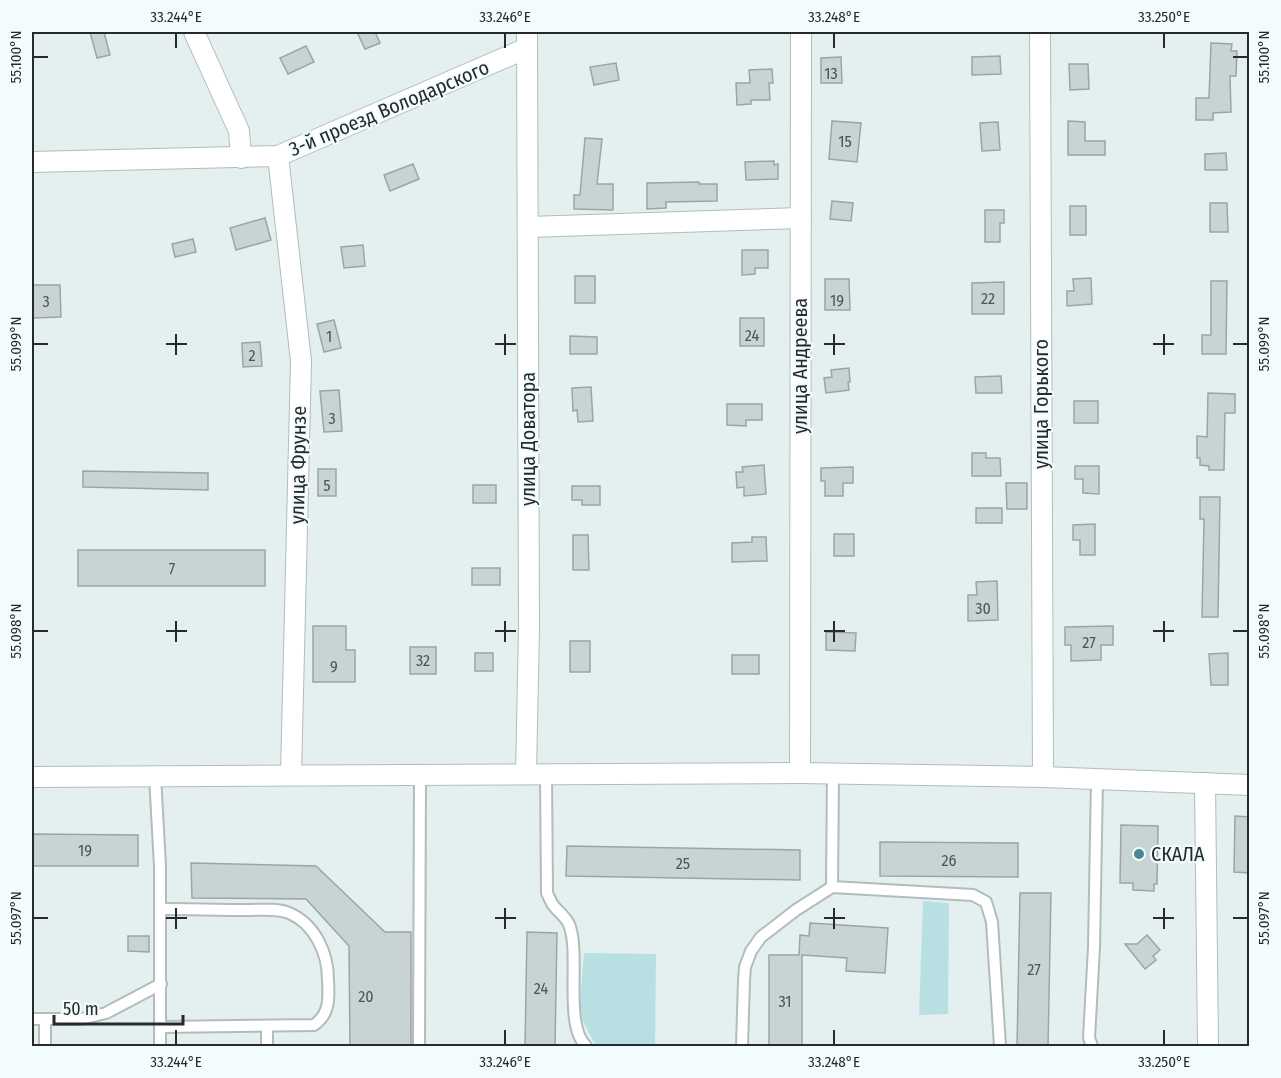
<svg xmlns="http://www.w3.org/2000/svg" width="1281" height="1078" font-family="'Fira Sans Condensed',sans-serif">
<rect width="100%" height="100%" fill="#e4eff0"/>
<g fill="#b8dfe2">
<path d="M923,901L949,903L948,1014L919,1015Z"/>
<path d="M584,953L656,954L655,1046H596L579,1014Z"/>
</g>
<g fill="#c8d3d3" stroke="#9ba5a6" stroke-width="1.5">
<path d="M90,32H104L110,55L97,58Z"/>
<path d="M357,32H375L380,43L365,49Z"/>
<path d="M1211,43L1232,44L1231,51H1237L1236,76H1230L1231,112L1213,113V120H1196V98H1209Z"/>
<path d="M306,46L314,62L288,74L280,58Z"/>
<path d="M1000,56L1001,74L972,75V57Z"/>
<path d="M841,57L842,83H821V58Z"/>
<path d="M616,63L619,80L594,85L590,67Z"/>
<path d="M1069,64H1088L1089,89L1070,90Z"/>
<path d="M772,69L773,83H769L770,100H751V104L737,105L736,83H750L749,70Z"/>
<path d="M832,121L861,123L857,162L829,159Z"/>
<path d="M1068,121L1085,122V141H1105V155H1068Z"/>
<path d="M998,122L1000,150L982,151L980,123Z"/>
<path d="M585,138L602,139L597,184H613V210L574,209V195H580Z"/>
<path d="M1226,153L1227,170H1205V154Z"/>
<path d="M774,161V165L778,164V179L746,180L745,162Z"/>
<path d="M413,164L419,179L390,191L384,175Z"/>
<path d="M699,182V184H717V201L666,202V208L647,209V183Z"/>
<path d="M832,201L853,203L851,221L830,219Z"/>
<path d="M1210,203H1227L1228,232H1210Z"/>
<rect x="1070" y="206" width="16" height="29"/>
<path d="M985,210H1004V223H1000V242H985Z"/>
<path d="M265,218L271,240L236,250L230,228Z"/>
<path d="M193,239L196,252L175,257L172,244Z"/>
<path d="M363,245L365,266L344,268L341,247Z"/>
<path d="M742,250H768V268H755V274L742,275Z"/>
<rect x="575" y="276" width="20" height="27"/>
<path d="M1091,278L1092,304L1067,306V291H1074L1073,279Z"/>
<path d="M825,279H849L850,310H825Z"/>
<path d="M1211,281H1227L1226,354H1202V335H1211Z"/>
<path d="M1004,282V314H972V283Z"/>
<path d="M32,285H60L61,317L32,318Z"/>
<rect x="740" y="318" width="24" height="28"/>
<path d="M334,320L341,348L324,352L317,324Z"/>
<path d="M570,336L597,337V354H570Z"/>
<path d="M260,342L262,366L243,367L242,343Z"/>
<path d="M849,368L850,382H848L849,390L826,393L824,378L832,377L831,370Z"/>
<path d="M1001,376L1002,393H976L975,377Z"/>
<path d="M591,387L593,421L578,422L577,410L573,411L572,388Z"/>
<path d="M339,390L342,431L324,432L320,391Z"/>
<path d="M1208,393L1235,394V413H1225L1224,470H1209V466L1200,465V458H1197V436L1207,437Z"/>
<rect x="1074" y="401" width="24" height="22"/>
<path d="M727,404H762V420H746V426L727,425Z"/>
<path d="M972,453H986V458H1000L1001,476H972Z"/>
<path d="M764,465L766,494L744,496V487L737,488L736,472H743L742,467Z"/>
<path d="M1075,466H1099V494L1083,493V479H1075Z"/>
<path d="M853,467V483H843V496H825V481H821V468Z"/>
<rect x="318" y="469" width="18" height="27"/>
<path d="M83,471L208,473V490L83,487Z"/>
<path d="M1006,483H1027V509H1007Z"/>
<rect x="473" y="485" width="23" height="18"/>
<path d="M572,486H600V505H582V500H572Z"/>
<path d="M1200,497H1220L1218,617H1202L1204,519H1200Z"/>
<rect x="976" y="508" width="26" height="15"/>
<path d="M1095,524V555H1080V540H1073V525Z"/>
<rect x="834" y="534" width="20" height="22"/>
<path d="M573,535H588L589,570H573Z"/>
<path d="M752,537H766L767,561L732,562V543L752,542Z"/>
<rect x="78" y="550" width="187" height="36"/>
<rect x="472" y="568" width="28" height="17"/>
<path d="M997,581L998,620L968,621V595H977L976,582Z"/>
<path d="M313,626H346V650H355V682H313Z"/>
<path d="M1113,626V645H1101V660L1071,661V645H1065V627Z"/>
<path d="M826,632L856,633L855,651L826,650Z"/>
<rect x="570" y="641" width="20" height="31"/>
<rect x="410" y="647" width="26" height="27"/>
<rect x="475" y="653" width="18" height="18"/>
<path d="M1228,653V685H1211L1209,654Z"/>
<rect x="732" y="655" width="27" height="19"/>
<path d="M1235,816L1250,817V873L1234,872Z"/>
<path d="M1121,825L1158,826L1157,884H1154V891L1133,890V883H1120Z"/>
<path d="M32,834L138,835V866H32Z"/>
<path d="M880,842L1018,843V877L880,876Z"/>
<path d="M567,846L800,850V880L566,876Z"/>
<path d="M191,863L316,866L385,932H411V1047H350L349,946L306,899L192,898Z"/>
<path d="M1020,893H1051L1048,1047H1017Z"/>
<path d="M810,923L888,928L885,973L846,971L847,958L802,955V1047H769V955H799L800,935L809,936Z"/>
<path d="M527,932L557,933L555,1047H525Z"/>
<path d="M1147,935L1160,950L1153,956L1156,960L1145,969L1125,944H1137Z"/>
<path d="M128,936H149V952L128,951Z"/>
</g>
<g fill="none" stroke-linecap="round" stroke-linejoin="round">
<g stroke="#b2bcbd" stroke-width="14">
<g id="service">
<path d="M546,774L547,893C549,897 551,902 553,905C559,913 567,917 570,927C580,958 564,1025 586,1046"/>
<path d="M155,776L160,866V1046"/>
<path d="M832,887L833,773"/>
<path d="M160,909C189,909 218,910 248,910C260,910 277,908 289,913C315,924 328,953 328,980C329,998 330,1014 314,1025L160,1027"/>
<path d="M32,1019H81L106,1013L161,984"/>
<path d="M45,1019V1046"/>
<path d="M267,1026V1046"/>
<path d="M419,1046L420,775"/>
<path d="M742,1046L744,980L745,967L751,951L761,937L796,910L832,887L973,895L986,902L992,922L1000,1046"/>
<path d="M1092,1046L1089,1038L1094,947L1097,779"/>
</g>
</g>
<g stroke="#b2bcbd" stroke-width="22">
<g id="minor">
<path d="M194,32L239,131L241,158"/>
<path d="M1040,32L1043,777"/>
<path d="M278,156L301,361L291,775"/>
<path d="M32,162L278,156L527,48"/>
<path d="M528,227L801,218"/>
<path d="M800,773L801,32"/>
<path d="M526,774L529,628L527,32"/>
<path d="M32,777L800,773L1043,777L1250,785"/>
<path d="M1205,783L1208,1046"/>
</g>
</g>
<use href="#service" stroke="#fff" stroke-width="10"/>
<use href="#minor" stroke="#fff" stroke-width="20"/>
</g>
<path fill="none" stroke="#262a2a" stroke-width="2" d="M176,33V48M505,33V48M834,33V48M1164,33V48M33,57H48M1233,57H1248M176,334V355M505,334V355M834,334V355M1164,334V355M33,344H48M166,344H187M495,344H516M824,344H845M1153,344H1174M1233,344H1248M176,621V642M505,621V642M834,621V642M1164,621V642M33,631H48M166,631H187M495,631H516M824,631H845M1153,631H1174M1233,631H1248M176,908V929M505,908V929M834,908V929M1164,908V929M33,918H48M166,918H187M495,918H516M824,918H845M1153,918H1174M1233,918H1248M176,1030V1045M505,1030V1045M834,1030V1045M1164,1030V1045"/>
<circle fill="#448c91" stroke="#f2fcfd" stroke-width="2" cx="1139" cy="854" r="6"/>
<g text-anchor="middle" stroke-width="4.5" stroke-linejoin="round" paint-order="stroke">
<g font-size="16" fill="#4e5454">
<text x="831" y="79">13</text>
<text x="845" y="147">15</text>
<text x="988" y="304">22</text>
<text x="837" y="306">19</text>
<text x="46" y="307">3</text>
<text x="752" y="341">24</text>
<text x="329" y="342">1</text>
<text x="252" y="361">2</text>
<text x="332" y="424">3</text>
<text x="327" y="491">5</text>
<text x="172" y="574">7</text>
<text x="983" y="614">30</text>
<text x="1089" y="648">27</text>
<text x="423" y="666">32</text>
<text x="334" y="672">9</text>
<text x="85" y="856">19</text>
<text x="949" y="866">26</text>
<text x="683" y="869">25</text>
<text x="1034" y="975">27</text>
<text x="541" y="994">24</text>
<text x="366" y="1002">20</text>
<text x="785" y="1007">31</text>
</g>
<g font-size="20" fill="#262a2a" stroke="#f2fcfd">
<text transform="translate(389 108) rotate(-23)" y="7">3-й проезд Володарского</text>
<text transform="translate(800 366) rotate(-90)" y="7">улица Андреева</text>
<text transform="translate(1041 404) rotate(-90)" y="7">улица Горького</text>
<text transform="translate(528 439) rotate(-90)" y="7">улица Доватора</text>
<text transform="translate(298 465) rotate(-89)" y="7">улица Фрунзе</text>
</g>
<g font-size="20" fill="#262a2a" stroke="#f2fcfd" text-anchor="start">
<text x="1151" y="861">СКАЛА</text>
</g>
</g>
<rect width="1281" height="1078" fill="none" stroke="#f2fcfd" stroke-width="66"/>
<path d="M54 1015v9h129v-9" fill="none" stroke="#262a2a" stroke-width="3"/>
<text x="63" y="1015" font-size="18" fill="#262a2a" stroke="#f2fcfd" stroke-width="4.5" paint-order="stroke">50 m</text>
<rect x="33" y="33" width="1215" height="1012" fill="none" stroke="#262a2a" stroke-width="2"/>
<g font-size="15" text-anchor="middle" fill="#262a2a">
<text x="176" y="22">33.244°E</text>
<text x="505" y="22">33.246°E</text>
<text x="834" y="22">33.248°E</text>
<text x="1164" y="22">33.250°E</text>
<text transform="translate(16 57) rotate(-90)" y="5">55.100°N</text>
<text transform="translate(1264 57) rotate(-90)" y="5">55.100°N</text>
<text transform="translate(16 344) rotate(-90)" y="5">55.099°N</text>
<text transform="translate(1264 344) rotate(-90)" y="5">55.099°N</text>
<text transform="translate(16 631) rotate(-90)" y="5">55.098°N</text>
<text transform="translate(1264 631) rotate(-90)" y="5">55.098°N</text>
<text transform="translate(16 918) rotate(-90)" y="5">55.097°N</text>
<text transform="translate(1264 918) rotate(-90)" y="5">55.097°N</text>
<text x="176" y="1067">33.244°E</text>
<text x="505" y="1067">33.246°E</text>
<text x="834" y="1067">33.248°E</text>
<text x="1164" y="1067">33.250°E</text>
</g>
</svg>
